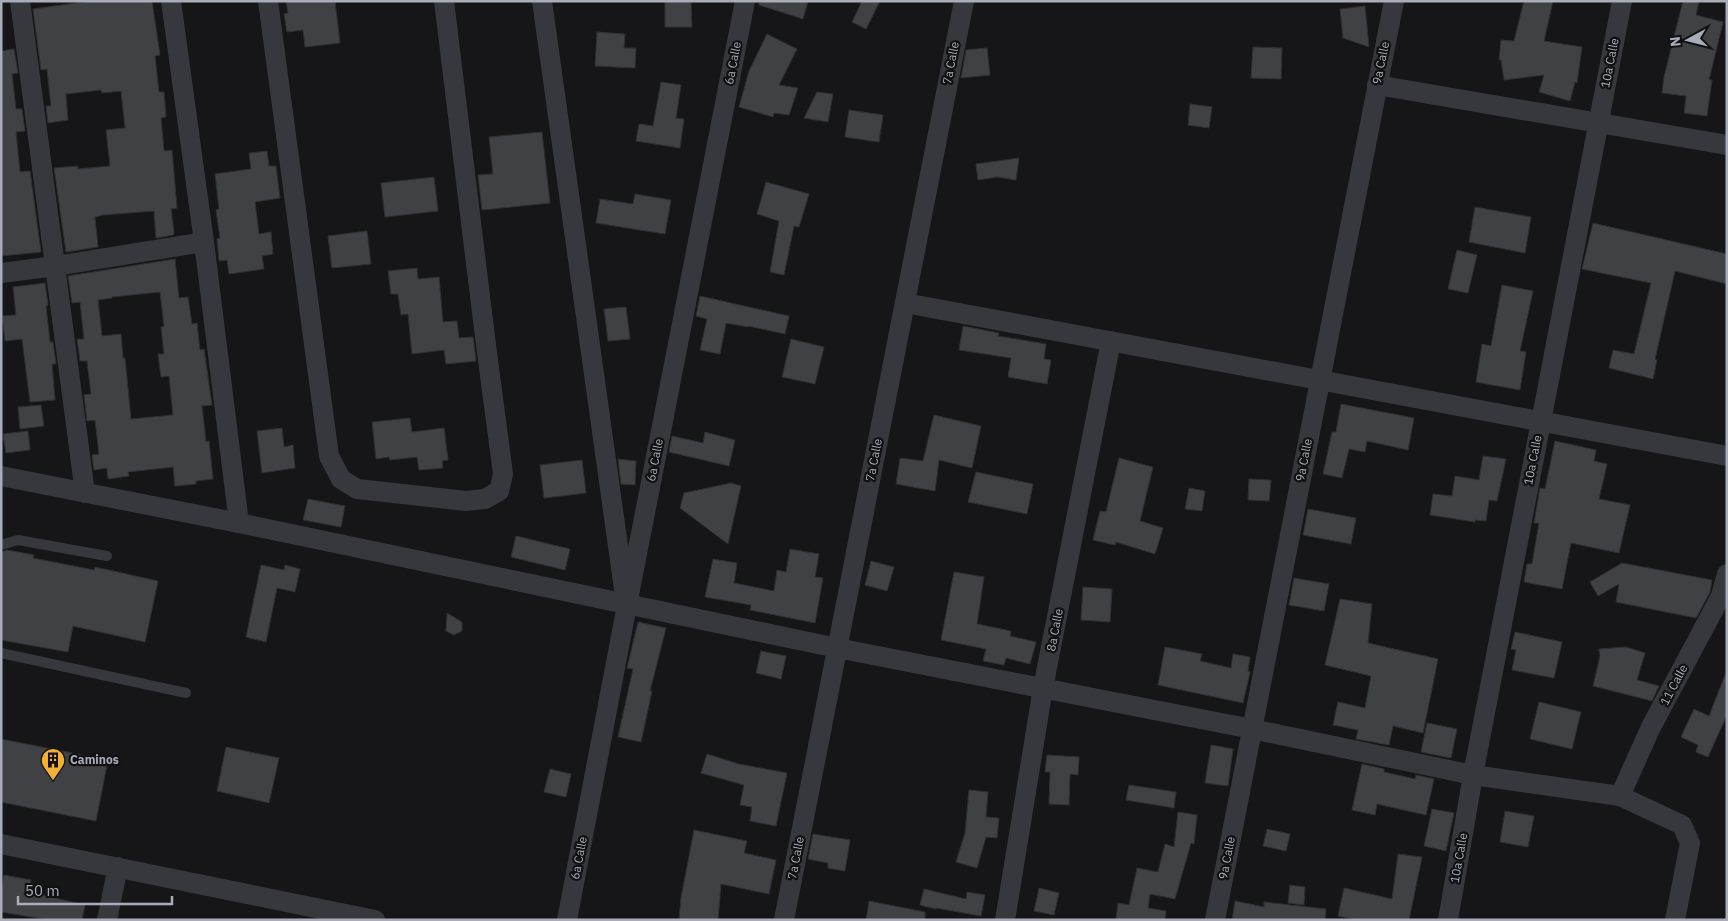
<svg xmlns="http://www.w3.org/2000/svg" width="1728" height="921" font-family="'IBM Plex Sans',sans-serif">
<rect width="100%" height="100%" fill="#161618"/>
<g fill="#404145" stroke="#303034" fill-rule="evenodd">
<path d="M90,1H152L160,55L155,56L159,92H164L166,117L161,118L164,151L172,150L177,208L171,209L174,233L173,235L156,238L154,211L103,215L95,217L98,247L66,252L54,168L78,166V169L110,166L106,130L125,128L121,91L102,93L101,90L66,94L68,120L48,123L46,106H51L47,69L41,70L33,9Z"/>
<path d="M286,1H335L340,43L305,47L303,30L287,32L284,14L288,13Z"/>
<path d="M759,1H808L803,19L759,5Z"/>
<path d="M862,1H880L866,29L852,22Z"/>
<path d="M1524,1H1553L1544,41L1582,47L1577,83L1575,82L1570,101L1539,92L1544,75L1504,80L1501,60H1499L1501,40L1514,41Z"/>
<path d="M1683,1H1699L1696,15L1723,22L1709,80H1712L1707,116L1684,113L1686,96L1662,93L1664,77Z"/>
<path d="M665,2H691L692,27H665Z"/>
<path d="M1365,6L1369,47L1343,38L1340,9Z"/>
<path d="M597,32L625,34L624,48H636L635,68L595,66Z"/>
<path d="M767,34L797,49L779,85L798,88L789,115L774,113L773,117L739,107L749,71Z"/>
<path d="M1253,47L1282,48L1281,79L1251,78Z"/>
<path d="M987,48L990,75L961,78L966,50Z"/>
<path d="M14,49L18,73L12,74L16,109H22L25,131L16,132L20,172L30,171L41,252L1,256V51Z"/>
<path d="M661,82L681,85L676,118L684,119L680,148L636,141L639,124L653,126Z"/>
<path d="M817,92L833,94L828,122L804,118Z"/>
<path d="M1190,104L1212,107L1209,128L1188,125Z"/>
<path d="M849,110L883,115L879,142L845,137Z"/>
<path d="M542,132L550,203L482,210L478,175L493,174L489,137Z"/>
<path d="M267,151L269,166H276L280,198L255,202L259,234L271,232L273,254L262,256L264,269L229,274L227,260L219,261L217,239L220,238L216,210L219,209L215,174L251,169L249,153Z"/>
<path d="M1019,158L1016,180L997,177L978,180L976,164Z"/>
<path d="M434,177L438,211L385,217L381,183Z"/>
<path d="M766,182L809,194L799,227L794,226L784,275L770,272L779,221L757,214Z"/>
<path d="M635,194L671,200L665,234L596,223L600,199L633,204Z"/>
<path d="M1475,207L1531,217L1525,253L1469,242Z"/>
<path d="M1593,223L1727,254V284L1675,271L1655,359L1657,360L1653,379L1609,368L1613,350L1634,354L1651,283L1582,269Z"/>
<path d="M367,231L371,264L332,268L328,236Z"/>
<path d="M1457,250L1477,255L1468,293L1448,289Z"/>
<path d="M175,259L179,298L188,297L192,324L197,323L200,350L204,349L212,405L202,406L206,442L209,441L213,479L196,481V484L175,486L173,467L128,472L129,476L108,479L107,468L94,470L92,455L99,454L95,420L87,421L84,395L91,394L87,361H80L77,339H84L80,302L72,303L68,276ZM160,292L164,326L161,327L164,354H158L161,377L169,376L173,415L131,419L125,358H123L121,334L102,336L98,300L112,298V297Z"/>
<path d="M417,268L418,279L439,277L443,322L457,321L459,338L473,337L476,361L446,364L444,350L412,354L408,314L401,315L398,294H391L388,271Z"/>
<path d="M45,283L48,305L46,306L50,342H53L56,364H52L55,400L30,402L22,339L5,341L2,316L16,315L13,287Z"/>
<path d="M1502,285L1533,291L1520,351L1526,352L1520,390L1476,382L1482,344L1491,346Z"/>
<path d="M700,296L789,316L785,334L748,326V327L726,323L720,354L700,350L707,319L696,316Z"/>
<path d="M626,307L630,339L608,341L604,309Z"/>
<path d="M963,326L999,333L998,336L1046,344L1044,359L1051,360L1047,384L1008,377L1011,358L959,350Z"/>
<path d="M791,339L824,347L815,384L782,377Z"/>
<path d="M1341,404L1414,418L1408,450L1367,441L1365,452L1349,449L1342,478L1323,474L1332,432H1336Z"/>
<path d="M41,405L44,426L20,429L18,407Z"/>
<path d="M934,415L981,426L972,468L939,460L935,491L896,484L900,458L923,461Z"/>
<path d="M410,418L412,432L444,428L448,460L442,461L443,468L419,470L417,457L390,460L389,457L376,459L372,422Z"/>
<path d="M282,428L284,447L293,445L295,468L262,473L257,431Z"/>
<path d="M28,431L30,450L6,453L3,434Z"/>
<path d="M705,432L735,440L729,466L669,452L672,436L703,443Z"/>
<path d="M1555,441L1596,450L1594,461L1607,464L1599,499L1630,505L1619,553L1571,543L1562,589L1524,582L1527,564H1532L1539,523H1534L1540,488L1545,489Z"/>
<path d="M1483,456L1506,459L1497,501L1489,500L1486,521L1475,520V522L1430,515L1433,494L1452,496L1455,476L1479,480Z"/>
<path d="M1119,458L1153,467L1140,521L1163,528L1155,554L1116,542L1115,545L1093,540L1100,511L1106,512Z"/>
<path d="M618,459L636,461L635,485L621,484Z"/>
<path d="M582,460L586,493L544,498L540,465Z"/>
<path d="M976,472L1033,484L1027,514L968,502Z"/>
<path d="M1249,479L1271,480L1269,501L1248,500Z"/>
<path d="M731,483L741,486L728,544L680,508L684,493Z"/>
<path d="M1189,488L1205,491L1202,511L1185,509Z"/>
<path d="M308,499L345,506L341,527L303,520Z"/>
<path d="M1308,509L1356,518L1351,544L1303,535Z"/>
<path d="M516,536L570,549L565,570L511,557Z"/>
<path d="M790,549L819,554L815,577L823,578L815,623L750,610L751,605L705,597L713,559L737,563L734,583L774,591L777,570L786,572Z"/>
<path d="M7,550L34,555L33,558L94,570L95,567L158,581L145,642L73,626L68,652L1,640V552Z"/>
<path d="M871,561L894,567L887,591L865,585Z"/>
<path d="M1622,563L1712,580L1710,592L1696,618L1616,602L1619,584L1598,596L1590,582Z"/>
<path d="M261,565L284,570L285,565L300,569L295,592L277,588L266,642L246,637Z"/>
<path d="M954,572L984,577L977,624L1011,631L1010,636L1036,642L1030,664L1006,658L1004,665L983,661L986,649L941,640Z"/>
<path d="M1294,578L1329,584L1324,611L1289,605Z"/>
<path d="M1083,587L1112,589L1110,622L1081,620Z"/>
<path d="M1340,599L1372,604L1368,643L1438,659L1423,733L1393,726L1389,745L1356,739L1358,730L1333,725L1338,702L1365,708L1371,676L1325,665Z"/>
<path d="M447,613L462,622V631L454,635L446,631Z"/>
<path d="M638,622L666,628L650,691H652L641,742L618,737L633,669L627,668Z"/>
<path d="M1515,632L1562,642L1554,678L1512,670L1516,650L1511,649Z"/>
<path d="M1165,647L1202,654L1200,661L1231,668L1233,654L1250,657L1248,671L1250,672L1243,703L1158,685Z"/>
<path d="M1626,647L1645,653L1637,680L1659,686L1652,701L1593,686L1600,656L1599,649Z"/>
<path d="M761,651L786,656L781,679L756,673Z"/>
<path d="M1725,675H1727V715L1708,757L1696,752L1698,745L1681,737L1694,709L1709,716Z"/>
<path d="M1539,702L1581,712L1572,749L1530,739Z"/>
<path d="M1427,723L1457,729L1451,758L1421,752Z"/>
<path d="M1,739L108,760L96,821L1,802Z"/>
<path d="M1211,745L1233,749L1228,786L1205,783Z"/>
<path d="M226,747L279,758L269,803L217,791Z"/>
<path d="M707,754L739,764L787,773L776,826L750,821L752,807L740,805L744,785L701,773Z"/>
<path d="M1047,755L1079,757L1078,775L1070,774L1069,805L1049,804L1050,772H1045Z"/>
<path d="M1362,764L1384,769V772L1415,779L1416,775L1434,779L1426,815L1377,804L1375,815L1352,810Z"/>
<path d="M550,769L571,774L566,797L544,792Z"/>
<path d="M1129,785L1176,792L1174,808L1126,800Z"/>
<path d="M969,790L988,792L986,817L999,818L997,838L986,837L977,868L956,862L965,833Z"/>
<path d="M1432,809L1454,813L1446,851L1424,846Z"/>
<path d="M1505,811L1534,816L1528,847L1500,842Z"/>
<path d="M1178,812L1197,815L1194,844L1191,843L1175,899L1150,894L1148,908L1166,911L1165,920H1116L1118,903L1129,905L1137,868L1158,872L1165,844L1174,847Z"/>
<path d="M1267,829L1290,834L1286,851L1263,846Z"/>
<path d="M694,830L747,841L744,853L776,860L769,894L721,884L718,920H679L681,898Z"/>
<path d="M813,834L850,840L845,871L828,868V863L808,859Z"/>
<path d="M1398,854L1422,857L1409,920H1358L1338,916L1344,888L1392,899Z"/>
<path d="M4,875L31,880L29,892L85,905L82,920H50L1,912V891Z"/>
<path d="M1290,885L1305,887L1304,905L1288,903Z"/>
<path d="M1039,888L1059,893L1054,915L1034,911Z"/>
<path d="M924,889L966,899L967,892L985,895L981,916L936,908V909L920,905Z"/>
<path d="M869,901L925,912V920H866Z"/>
<path d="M1235,901L1264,907V902L1326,909L1325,920H1232Z"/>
</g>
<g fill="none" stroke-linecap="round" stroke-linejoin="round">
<g stroke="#37383d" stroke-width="10">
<path d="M1,545L18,540L107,556"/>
<path d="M1,653L186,693"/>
</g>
<g stroke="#37383d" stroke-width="20">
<path d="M20,1L85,493"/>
<path d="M171,1L204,242L239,523"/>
<path d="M268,1L329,456L341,479L357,489L466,501L485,499L499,491L503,474L486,345L444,1"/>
<path d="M542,1L624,589"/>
<path d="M1377,85L1727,145"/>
<path d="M1,273L56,266L204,242"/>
<path d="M905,303L1727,456"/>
<path d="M1,476L239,523L837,648L1252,729L1473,775L1620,796L1682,825L1690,843L1675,920"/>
<path d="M1620,796L1651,727L1721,596L1727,574"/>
<path d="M1,844L375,920"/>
<path d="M107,920L118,867"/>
<path d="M567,920L627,605L745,1"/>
<path d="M784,920L964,1"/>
<path d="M1005,920L1043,688L1111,341"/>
<path d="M1215,920L1394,1"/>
<path d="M1448,920L1473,775L1622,1"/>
</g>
</g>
<defs>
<g id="building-pin" transform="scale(1.25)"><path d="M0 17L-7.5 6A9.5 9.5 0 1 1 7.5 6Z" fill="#f2b134" stroke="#111113"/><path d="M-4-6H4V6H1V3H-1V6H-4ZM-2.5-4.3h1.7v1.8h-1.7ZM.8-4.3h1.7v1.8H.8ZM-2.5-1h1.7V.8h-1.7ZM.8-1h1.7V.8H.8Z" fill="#111"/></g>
</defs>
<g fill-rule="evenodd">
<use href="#building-pin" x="53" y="760"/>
</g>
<g text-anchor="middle" stroke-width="4.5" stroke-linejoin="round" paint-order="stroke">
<g font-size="12" fill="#a8adb8" stroke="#111113">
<text transform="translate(733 63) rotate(-79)" y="4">6a Calle</text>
<text transform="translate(951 63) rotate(-79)" y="4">7a Calle</text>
<text transform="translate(1381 63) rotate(-78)" y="4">9a Calle</text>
<text transform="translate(1610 63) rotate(-79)" y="4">10a Calle</text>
<text transform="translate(655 460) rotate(-79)" y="4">6a Calle</text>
<text transform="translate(874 460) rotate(-79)" y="4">7a Calle</text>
<text transform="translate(1304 460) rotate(-79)" y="4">9a Calle</text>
<text transform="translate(1533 460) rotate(-79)" y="4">10a Calle</text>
<text transform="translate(1055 630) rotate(-79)" y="4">8a Calle</text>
<text transform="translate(1674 685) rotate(-62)" y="4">11 Calle</text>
<text transform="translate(579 858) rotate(-79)" y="4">6a Calle</text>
<text transform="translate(796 858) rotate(-79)" y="4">7a Calle</text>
<text transform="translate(1227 858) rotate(-79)" y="4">9a Calle</text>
<text transform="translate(1459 858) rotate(-80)" y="4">10a Calle</text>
</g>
<g font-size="12" font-weight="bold" fill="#a8adb8" stroke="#111113" text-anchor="start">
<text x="70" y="764">Caminos</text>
</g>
</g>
<rect width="1728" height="921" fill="none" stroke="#a8adb8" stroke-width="5"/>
<g transform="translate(1688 40) rotate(263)" stroke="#111113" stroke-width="4" paint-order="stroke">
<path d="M0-4L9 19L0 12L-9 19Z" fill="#a8adb8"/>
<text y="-8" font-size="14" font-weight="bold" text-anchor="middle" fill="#a8adb8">N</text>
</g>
<path d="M18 896v8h154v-8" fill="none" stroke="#a8adb8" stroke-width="2.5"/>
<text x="25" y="896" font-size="15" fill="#a8adb8" stroke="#111113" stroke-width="4" paint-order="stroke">50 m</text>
</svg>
